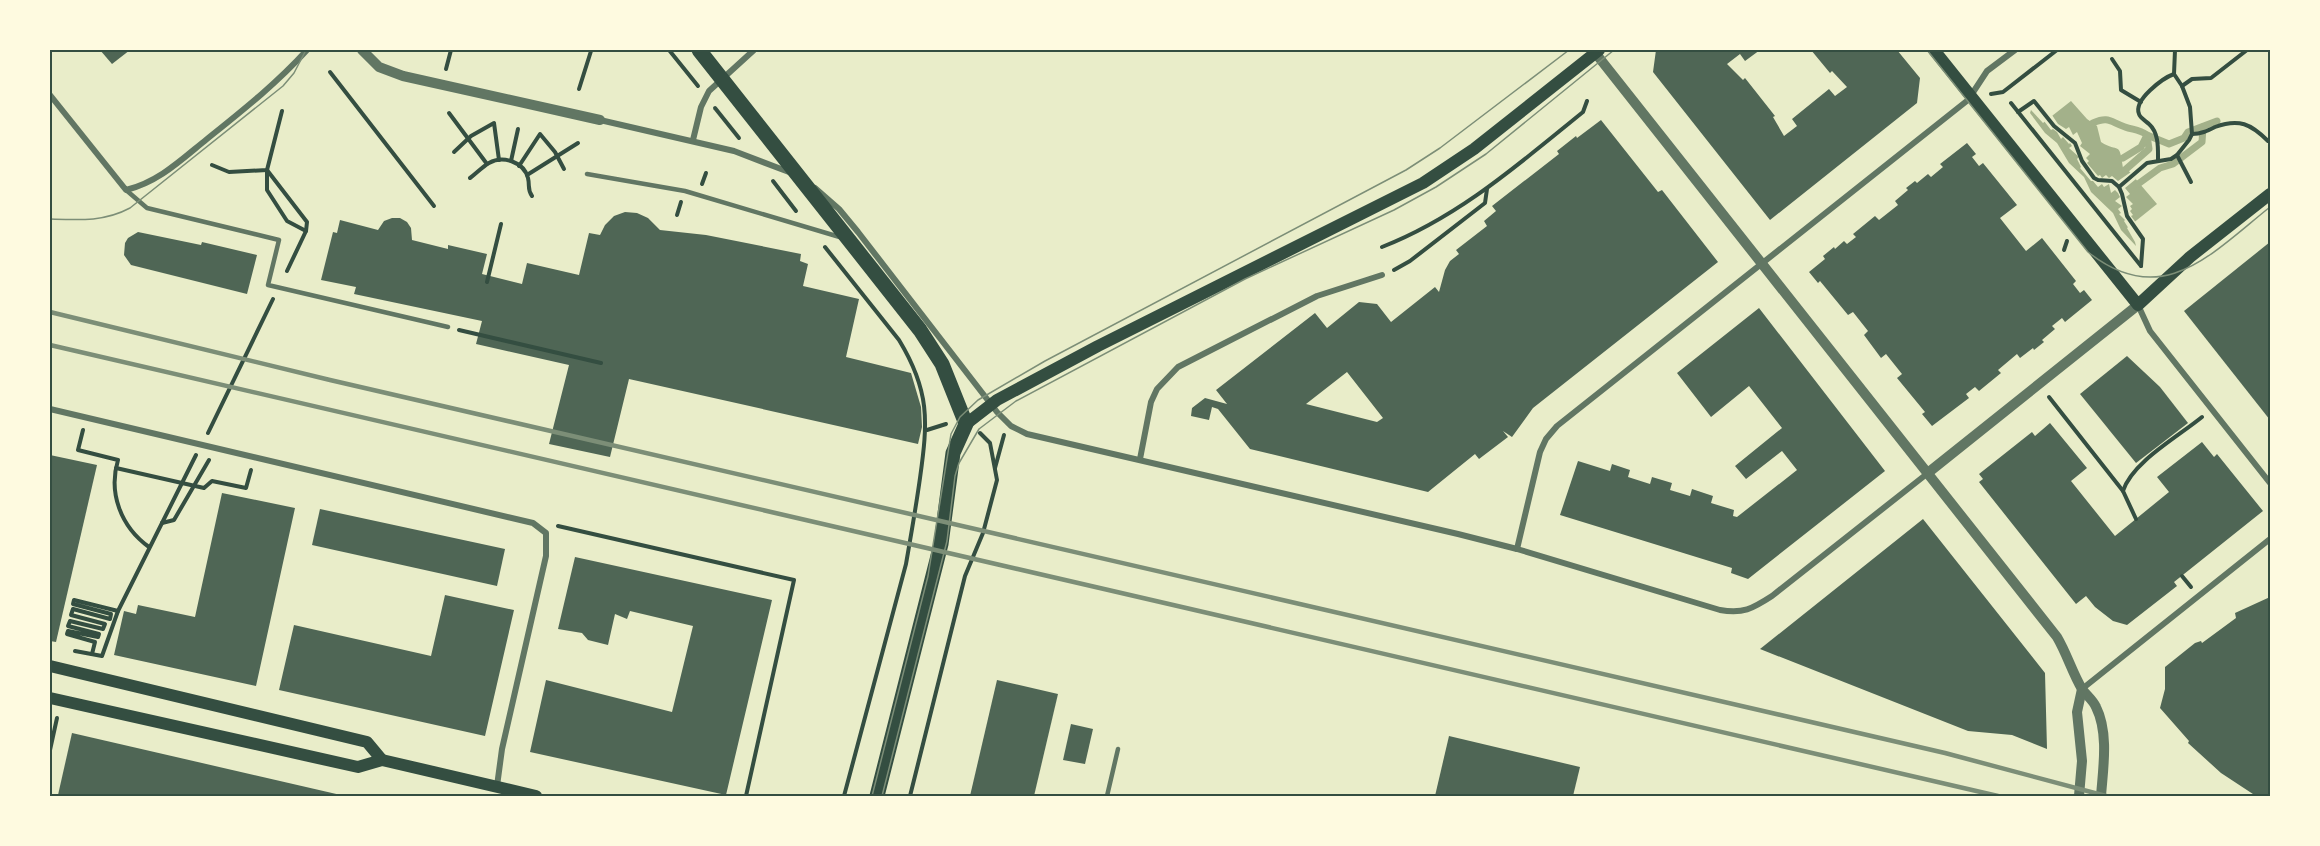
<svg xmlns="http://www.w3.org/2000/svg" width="2320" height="846" font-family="'Nunito Sans',sans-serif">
<rect width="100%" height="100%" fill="#e9edc9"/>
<path fill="#a3b18a" d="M2071,101L2087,119L2097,126L2101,142C2119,154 2119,139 2123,168L2128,170L2157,204L2127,228L2135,242L2136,246L2121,230L2113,213L2091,192L2084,177L2069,163L2057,143L2045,133L2030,113L2031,110L2043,123Z"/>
<path fill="#e9edc9" d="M2052,115L2058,124L2066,129L2069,127L2073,135L2077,132L2082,143L2080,146L2090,154L2086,158L2089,161L2087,163L2098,176L2100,175L2102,178L2106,175L2109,178L2112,176L2118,181L2131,172L2136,179L2125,188L2130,194L2126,197L2133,204L2130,206L2132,209L2130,211L2133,215L2131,216L2137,224L2129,229L2124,221L2125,220L2119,214L2121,213L2118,209L2122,206L2115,201L2120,197L2118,193L2115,190L2111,193L2109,184L2104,187L2102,184L2098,187L2093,181H2091L2080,168L2081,167L2077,159L2079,157L2069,148L2072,146L2070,143L2069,144L2063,137L2061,139L2057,132L2053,129L2051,130L2044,121Z"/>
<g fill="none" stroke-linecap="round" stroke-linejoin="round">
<g stroke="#a3b18a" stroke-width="7">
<path d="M2093,123C2109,116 2110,122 2125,127C2133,130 2139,129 2147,135L2149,149L2125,170"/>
<path d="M2123,158L2141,147L2147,135L2169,144L2184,138L2188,132L2217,121"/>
<path d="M2138,184L2160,168L2173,164L2202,142L2203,127"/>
</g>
</g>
<g fill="#4f6655" fill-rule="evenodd">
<path d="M100,50H130L112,64Z"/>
<path d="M1656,50H1760L1745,61L1740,54L1727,64L1743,80L1745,78L1775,116L1773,117L1784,136L1797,126L1792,119L1829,89L1835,96L1847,87L1832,71L1830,73L1811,50H1897L1920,78L1917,103L1770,220L1653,72Z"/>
<path d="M1601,120L1658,192L1662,190L1718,262L1533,408L1512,437L1503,431L1508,437L1479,459L1475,454L1428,492L1250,449L1218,409L1212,407L1209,420L1191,416L1192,408L1205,398L1227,404L1216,390L1315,313L1327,328L1359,302L1377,304L1391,322L1435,287L1439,292L1445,270L1450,261L1459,254L1456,250L1487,226L1484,221L1496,211L1492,206L1559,154L1557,151L1576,136L1577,138ZM1347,372L1383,418L1377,422L1306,404Z"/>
<path d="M1967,143L1976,154L1972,157L1979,166L1983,163L2017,205L2000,218L2026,251L2042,238L2076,281L2073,284L2080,293L2084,290L2092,300L2065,322L2062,318L2052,326L2055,329L2042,340L2044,342L2034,350L2033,348L2020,358L2017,354L1998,370L2001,373L1979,391L1975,387L1966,394L1969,398L1932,426L1922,414L1925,412L1897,378L1902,374L1886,354L1881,358L1864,335L1868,331L1853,312L1848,315L1820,281L1818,283L1809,272L1825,259L1823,256L1834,247L1835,249L1844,241L1847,244L1856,237L1853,234L1875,216L1879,220L1898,205L1895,201L1908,190L1906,188L1915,181L1917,183L1928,174L1931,177L1943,167L1940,164Z"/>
<path d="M625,212L637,213L648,218L660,230L706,235L801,254L800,261L808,264L803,286L859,299L846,357L911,373L921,407L922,427L918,444L629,379L610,457L549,444L569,365L476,344L482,321L354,294L356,287L321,280L333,232L337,233L340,220L378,230L384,221L392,218H400L407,222L411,228L412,240L448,249V245L487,254L482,274L522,284L527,263L579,275L589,233L600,235L605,225L614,216Z"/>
<path d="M138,232L201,245L202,242L257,255L247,294L131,265L124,255L125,243L128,238Z"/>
<path d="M2270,242V420L2184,311Z"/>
<path d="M1759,308L1885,471L1748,579L1731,573L1732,568L1560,515L1578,461L1610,471L1612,464L1630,470L1628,477L1650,484L1652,477L1672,483L1670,490L1690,496L1692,489L1713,496L1711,503L1734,510L1733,516L1737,517L1797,470L1782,451L1746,479L1735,466L1782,428L1749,386L1711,417L1677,373Z"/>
<path d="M2127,356L2160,387L2188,423L2136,463L2080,394Z"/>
<path d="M2050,423L2087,468L2071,481L2115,536L2169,492L2157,477L2202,442L2214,457L2217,454L2263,511L2174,582L2177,586L2127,625L2113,621L2095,607L2086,596L2076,604L1979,482L1983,479L1979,474L2032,432L2035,436Z"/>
<path d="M50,455L97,465L56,642L50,641Z"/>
<path d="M222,493L295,508L256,686L114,655L124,611L136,614L138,605L195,617Z"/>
<path d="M320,509L505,549L497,586L312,545Z"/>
<path d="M1923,519L2045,673L2047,749L2012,735L1968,731L1760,649Z"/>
<path d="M575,557L772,600L726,795L530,752L546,680L672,712L693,626L630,611L627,619L615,614L608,645L588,640L582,633L558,629Z"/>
<path d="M445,595L514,610L485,736L279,690L294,625L431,656Z"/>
<path d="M2270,597V793L2268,796H2256L2221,773L2188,743L2189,741L2160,708L2165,689V667L2195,643L2201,641L2202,643L2236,618L2235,613Z"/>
<path d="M997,680L1058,694L1034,796H970Z"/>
<path d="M1071,724L1093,729L1085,764L1063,760Z"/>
<path d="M72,733L345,796H66L58,795Z"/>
<path d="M1449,736L1580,767L1573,796H1435Z"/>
</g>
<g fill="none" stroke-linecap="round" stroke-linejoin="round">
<g stroke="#344e41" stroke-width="4">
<path d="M669,50L698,86"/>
<path d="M2112,59L2120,71L2121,90L2141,102"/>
<path d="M446,69L451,50"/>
<path d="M330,72L434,206"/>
<path d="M2182,86L2192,79L2211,78L2247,50"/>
<path d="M579,89L591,51"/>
<path d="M1991,94L2003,92L2057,50"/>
<path d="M2011,103L2141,266"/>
<path d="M715,108L739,138"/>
<path d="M2018,112L2034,101L2054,126L2075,143L2082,161L2094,178L2098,180L2112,181L2119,187L2122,194L2127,216L2143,239L2141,266"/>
<path d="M449,113L487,164"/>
<path d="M2192,134C2201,134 2207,131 2215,127C2239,118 2251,124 2268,141H2270"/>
<path d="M454,152L471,136L494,123L499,160"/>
<path d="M2177,155L2191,182"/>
<path d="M2158,160C2158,148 2159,133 2149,124C2146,121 2140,118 2139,114C2133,100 2163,78 2174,74"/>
<path d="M511,161L518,129"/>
<path d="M212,165L229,172L267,170L282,111"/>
<path d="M519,166L540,134L555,152L564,169"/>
<path d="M267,170L307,222L306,231L287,271"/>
<path d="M267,171V190L287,221L306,231"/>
<path d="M527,175L578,143"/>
<path d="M470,178C477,173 482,167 489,163C503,155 524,162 528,178C530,186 527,189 532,196"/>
<path d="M773,181L796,211"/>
<path d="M702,184L706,173"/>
<path d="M2119,187L2147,163L2171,159L2177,155L2189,140L2192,134L2190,107L2182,86L2174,74L2175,50"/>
<path d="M677,215L681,202"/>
<path d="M825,247L899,340C930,391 928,421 920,478C916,507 911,535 906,564L844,796"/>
<path d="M1382,247C1459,217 1520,163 1583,112L1587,101"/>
<path d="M2064,250L2067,241"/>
<path d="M1394,270L1410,261L1485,203L1487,189"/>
<path d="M487,282L501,224"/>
<path d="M459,330L601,363"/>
<path d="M2049,397L2123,491"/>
<path d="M83,430L78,450L118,460C108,493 121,527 149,547"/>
<path d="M927,430L946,424"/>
<path d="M208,433L273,299"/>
<path d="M116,468L204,488L212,481L246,488L251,470"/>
<path d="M995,468L1004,435"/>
<path d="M2136,519L2123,491C2132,462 2179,436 2202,417"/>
<path d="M162,523L174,520L209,460"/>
<path d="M558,526L794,580L746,796"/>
<path d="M2182,576L2191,587"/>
<path d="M75,651L102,656L118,611L196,455"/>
<path d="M92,654L95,642L67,634L68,631L98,637L99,634L68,626L70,621L103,629L105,624L71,615L73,609L110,619L111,614L73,604L74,600L118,611"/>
<path d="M50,750L57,718"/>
<path d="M910,796L965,576L983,533L997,480L990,443L980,433"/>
</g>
<g stroke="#617663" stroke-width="4.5">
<path d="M587,174L685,191L843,238"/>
<path d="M126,190L147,208L279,240L268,285L448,327"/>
<path d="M1107,796L1118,749"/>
</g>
<g stroke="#617663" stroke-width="6">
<path d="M50,95L126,190C159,182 182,159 207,139C243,110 276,84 307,50"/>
<path d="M600,120L734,151L789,172"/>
<path d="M693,140L701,107L709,91L754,50"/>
<path d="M815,188L839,209L858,232L997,412L1011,426L1027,434L1458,534L1517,549L1720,610C1743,614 1752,609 1772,596L1928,473"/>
<path d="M2138,305L2150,331L2270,483"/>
<path d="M50,409L533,523L546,533V556L502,749L497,786"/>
<path d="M1140,459L1151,402L1157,389L1178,367L1317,296L1382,275"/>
<path d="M1517,549L1540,452L1546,439L1557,426L1968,100L1987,71L2015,50"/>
<path d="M2082,689L2270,539"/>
</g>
<g stroke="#617663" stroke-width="10">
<path d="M362,50L379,67L403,76L600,120"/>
<path d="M1593,50L2057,637C2067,654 2072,672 2082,689C2086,695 2093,700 2096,707C2109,733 2103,769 2101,796"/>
<path d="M1929,472L2138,305"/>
<path d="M2079,796L2082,761L2077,712L2082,689"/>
</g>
<g stroke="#344e41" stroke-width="12">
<path d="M1934,50L2138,305L2190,257L2270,194"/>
<path d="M966,424L997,400L1098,346L1423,183L1474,149L1599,50"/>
<path d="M50,666L367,742L382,760"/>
<path d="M50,698L358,767L382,760L536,796"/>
</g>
<path stroke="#344e41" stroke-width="15" d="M699,50L920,330L942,364L966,424L953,453L941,544L877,796"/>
<g stroke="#7c8e77" stroke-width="1.5">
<path d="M1927,50L2088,252C2162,311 2211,254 2270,207"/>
<path d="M50,219C78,220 104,222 130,208L283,86L294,73L306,50"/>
<path d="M872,796L928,576L951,434L960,417L978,400L1045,361L1406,170L1440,148L1569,50"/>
<path d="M882,796L947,541L955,476L959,463L979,429L1016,401L1245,279L1394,210L1436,187L1486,154L1614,50"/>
</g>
<g stroke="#7c8e77" stroke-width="4.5">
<path d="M50,312L330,380L1945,753L2106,796"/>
<path d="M50,345L1998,796"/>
</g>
</g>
<rect width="2320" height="846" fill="none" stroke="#fefae0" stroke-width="102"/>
<rect x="51" y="51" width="2218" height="744" fill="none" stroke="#344e41" stroke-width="2"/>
</svg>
